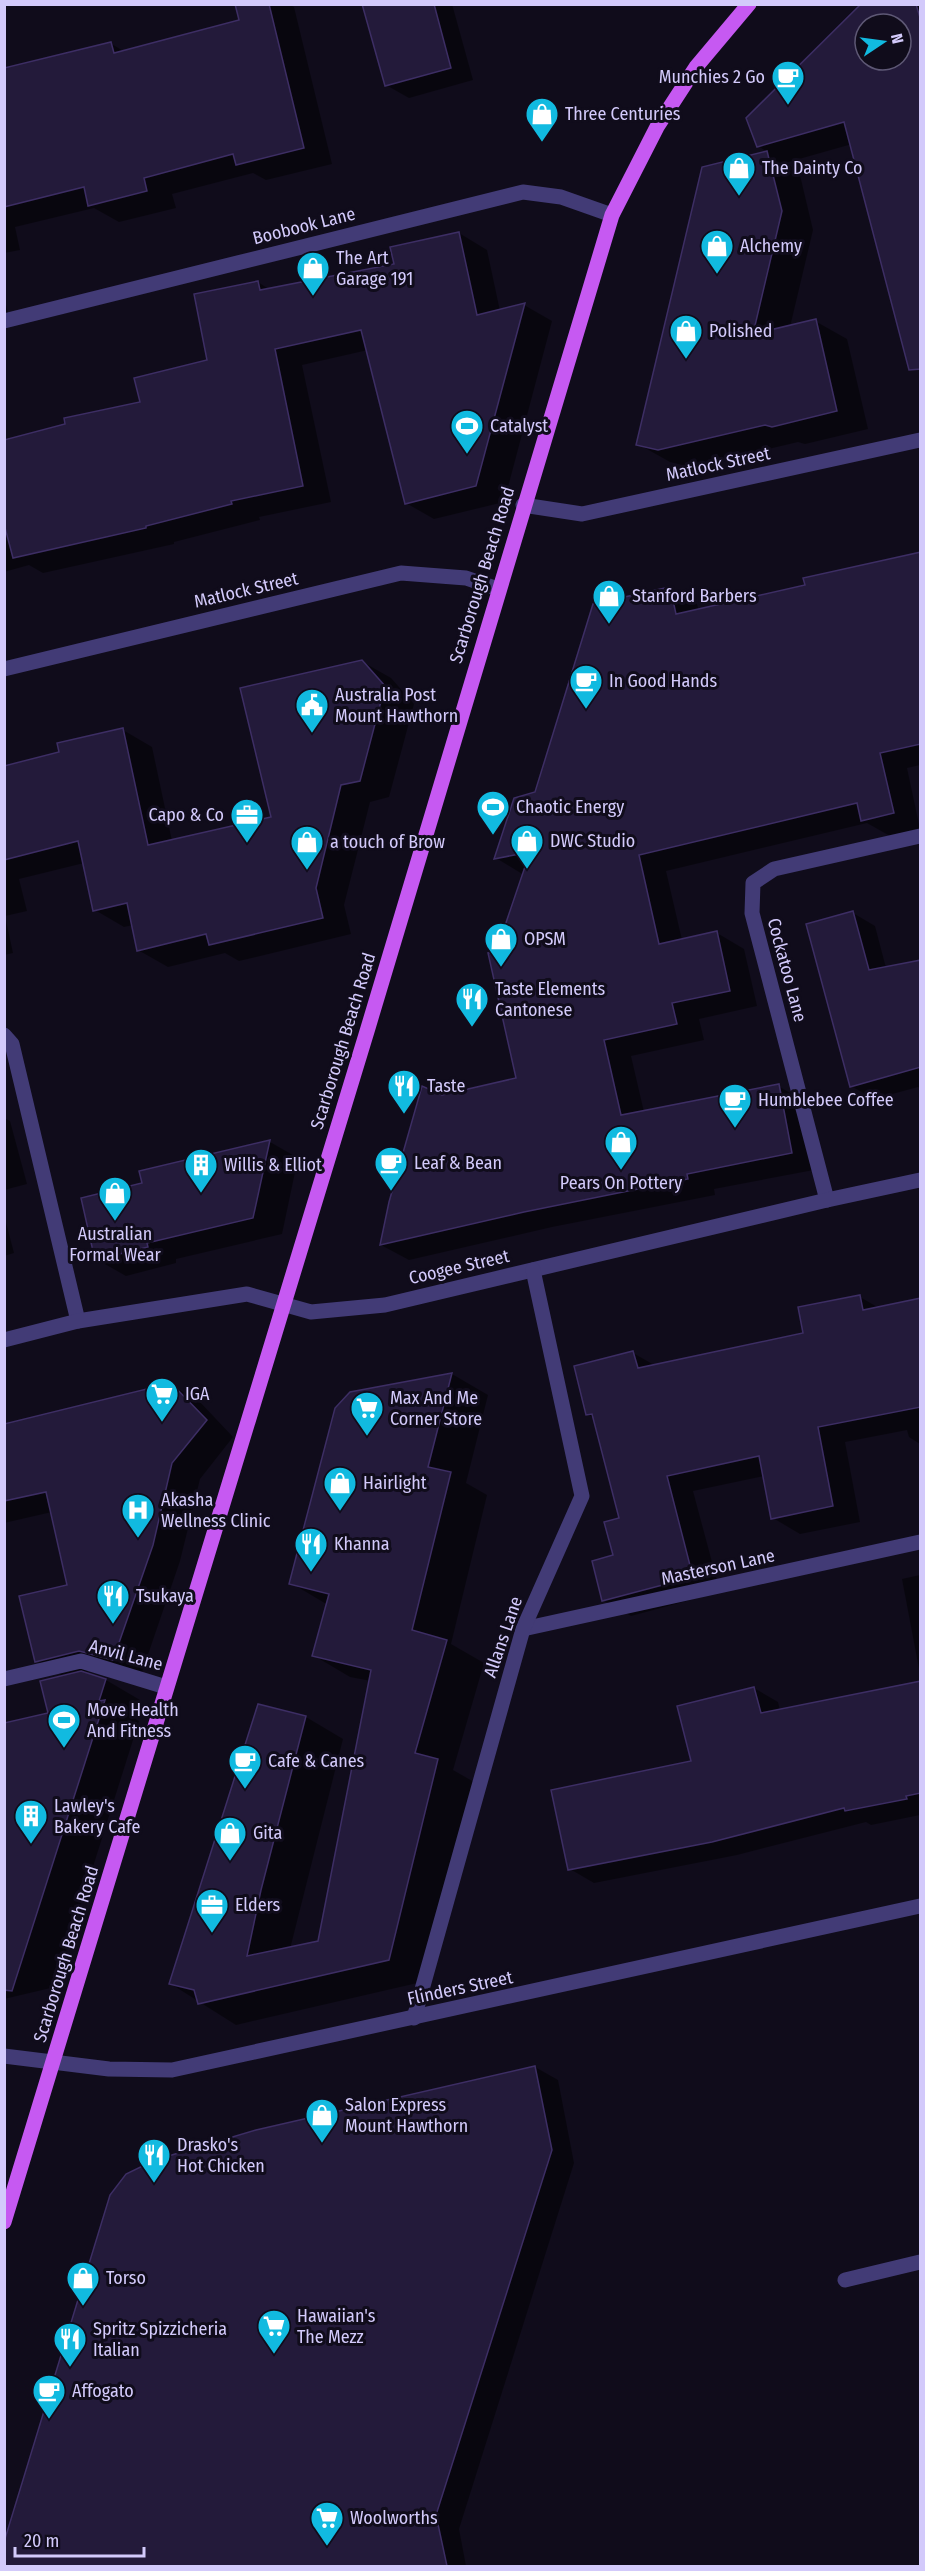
<svg xmlns="http://www.w3.org/2000/svg" width="925" height="2571" font-family="'Fira Sans Condensed',sans-serif">
<rect width="100%" height="100%" fill="#100c1b"/>
<g fill="#0007" fill-rule="evenodd">
<path d="M237,4H289L294,7L332,164L266,180L253,173L172,194L176,208L119,222L94,208L15,227L20,250L4,253V70L110,43L125,52L241,21Z"/>
<path d="M364,4H452L473,80L409,98L386,85Z"/>
<path d="M861,4H920V352L852,144L785,163L799,171L813,230L790,327L815,321L847,339L868,429L805,444L798,442L691,467L670,462L638,444L703,168L769,153L758,146ZM865,24H901V60H865Z"/>
<path d="M459,233L487,250L500,311L524,305L552,321L504,502L434,519L406,503L368,350L302,365L331,502L259,517L260,520L174,542V544L43,573L29,565L4,572V441L142,403L209,361L258,282L270,290L396,265Z"/>
<path d="M4,297L8,313L4,314Z"/>
<path d="M920,553V765L907,768L920,829L890,836L867,823L666,871L682,940L717,933L744,949L757,1006L699,1019L704,1040L631,1056L644,1112L778,1086L806,1102L819,1169L714,1189L715,1195L552,1227L409,1260L381,1245L442,1096L518,1079L497,953L524,875L496,858L669,588L697,604L699,611L807,587Z"/>
<path d="M361,661L391,678L414,704L389,797L370,802L344,905L351,934L239,961L225,953L168,967L138,950L133,925L124,927L95,910L84,863L19,879L27,911L5,916L13,953L4,955V769L61,753L123,730L152,747L172,841L273,818Z"/>
<path d="M853,913L875,926L886,968L920,961V1088L918,1087L874,1099L851,1086Z"/>
<path d="M4,1118L10,1121L27,1184L4,1190Z"/>
<path d="M270,1142L298,1158L282,1234L176,1259V1263L126,1276L96,1259L143,1184L141,1172Z"/>
<path d="M4,1215L14,1253L4,1256Z"/>
<path d="M860,1297L879,1308L920,1299V1444L909,1437L907,1430L845,1442L860,1522L800,1534L773,1518L764,1476L693,1491L720,1592L631,1616L603,1600L615,1556L621,1519L594,1418L587,1414L633,1353L656,1366L805,1334Z"/>
<path d="M452,1374L488,1395L466,1483L487,1495L451,1644L484,1663L453,1770L474,1782L426,1981L236,2025L171,1984L259,1706L306,1717L343,1739L290,1949L319,1943L371,1681L350,1677L313,1655L328,1605L291,1583Z"/>
<path d="M171,1385L199,1401L233,1437L200,1479L180,1561L141,1675L108,1667L81,1673L106,1680L140,1700L134,1718L139,1721L55,1987L4,1999V1725L50,1714L64,1677L37,1661L69,1586L52,1512L4,1523V1426Z"/>
<path d="M920,1575V1674L902,1579Z"/>
<path d="M920,1681V1815L871,1825L866,1822L737,1855L594,1883L570,1869L693,1762L754,1688L778,1702L780,1711Z"/>
<path d="M535,2067L558,2080L574,2163L459,2529L466,2566H4V2548Z"/>
</g>
<g fill="#231a3a" stroke="#3d2e64" stroke-width="1.5" fill-rule="evenodd">
<path d="M235,4H269L304,148L236,165L233,154L144,178L147,191L88,206L84,187L4,207V68L111,42L114,53L239,20Z"/>
<path d="M362,4H434L451,68L385,86Z"/>
<path d="M861,4H916L921,21V369L909,370L844,122L757,147L746,118ZM865,24H901V60H865Z"/>
<path d="M767,151L782,211L753,334L816,319L837,411L772,427L765,425L658,450L636,445L702,167Z"/>
<path d="M459,232L477,315L525,303L476,486L405,504L361,330L275,349L303,486L231,501L232,504L146,526V528L13,558L4,524V440L65,424L64,418L140,402L134,378L207,360L194,294L258,281L260,290L394,264L390,247Z"/>
<path d="M921,552V744L880,753L894,813L861,821L857,803L639,855L659,944L717,931L730,991L672,1003L677,1024L604,1040L621,1115L779,1084L792,1153L687,1174L688,1179L524,1212L380,1245L389,1202L422,1086L442,1095L516,1078L488,953L496,952L530,852L494,859L514,798L535,792L593,604L670,587L676,614L805,585L803,578Z"/>
<path d="M362,660L385,686L360,781L341,785L316,888L323,918L209,945L206,934L137,951L127,903L93,911L78,841L4,860V766L59,752L57,743L123,728L148,845L271,817L240,688Z"/>
<path d="M853,911L869,970L921,960V1067L850,1087L806,924Z"/>
<path d="M270,1140L253,1218L147,1243L148,1247L95,1260L81,1198L142,1183L139,1171Z"/>
<path d="M860,1295L863,1310L921,1298V1407L818,1427L833,1506L771,1519L759,1456L667,1476L693,1577L602,1601L592,1561L613,1555L604,1522L619,1518L592,1414L586,1415L574,1366L633,1351L638,1368L803,1333L798,1307Z"/>
<path d="M452,1373L428,1467L451,1472L412,1630L447,1640L415,1753L438,1759L389,1960L198,2004L194,1990L169,1984L258,1704L306,1716L261,1890L247,1956L318,1941L371,1670L312,1656L329,1594L289,1584L335,1408L350,1392Z"/>
<path d="M171,1383L207,1420L172,1463L153,1545L113,1660L79,1651L35,1662L19,1596L67,1585L46,1492L4,1501V1424Z"/>
<path d="M81,1671L106,1679L99,1701L105,1700L12,1991L4,1990V1723L48,1713L40,1681Z"/>
<path d="M921,1681V1793L906,1796L907,1799L845,1811L844,1808L712,1842L568,1870L551,1790L691,1761L677,1706L754,1687L761,1713Z"/>
<path d="M535,2066L552,2150L436,2515L447,2566H4V2542L110,2195L126,2174L155,2160L256,2130Z"/>
</g>
<g fill="none" stroke-linecap="round" stroke-linejoin="round">
<g stroke="#423b76" stroke-width="15">
<path d="M4,321L523,192L561,197L612,215"/>
<path d="M523,505L582,514L920,440"/>
<path d="M4,669L401,573L466,578L498,589"/>
<path d="M4,1035L12,1044L78,1321"/>
<path d="M827,1200L752,913L753,883L774,869L920,836"/>
<path d="M4,1340L78,1321L247,1294L311,1312L385,1305L827,1200L920,1180"/>
<path d="M523,1629L920,1542"/>
<path d="M4,1679L81,1661L166,1687"/>
<path d="M414,2018L523,1629L582,1496L533,1270"/>
<path d="M4,2056L109,2069L172,2070L920,1906"/>
<path d="M845,2280L920,2262"/>
</g>
<path stroke="#c659f2" stroke-width="15" d="M4,2222L368,1028L612,215L657,127L696,67L749,4"/>
</g>
<defs>
<g id="cafe-pin" transform="scale(1.725)"><path d="M0 17L-7.5 6A9.5 9.5 0 1 1 7.5 6Z" fill="#11bae0" stroke="#100c1b"/><path d="M-5.5-4.5H6V0H3Q3 3.5 0 3.5H-2.5Q-5.5 3.5-5.5 0ZM3-3.2v2h1.7v-2ZM-6 4.5H4V6H-6Z" fill="#fff"/></g>
<g id="shop-pin" transform="scale(1.725)"><path d="M0 17L-7.5 6A9.5 9.5 0 1 1 7.5 6Z" fill="#11bae0" stroke="#100c1b"/><path d="M-5-2.5h2.3a2.7 3.5 0 0 1 5.4 0H5L5.5 6h-11ZM-1.5-2.5h3a1.5 2.3 0 0 0-3 0Z" fill="#fff"/></g>
<g id="stadium-pin" transform="scale(1.725)"><path d="M0 17L-7.5 6A9.5 9.5 0 1 1 7.5 6Z" fill="#11bae0" stroke="#100c1b"/><path d="M0-5a6.5 5 0 1 0 0 10a6.5 5 0 1 0 0-10ZM-3.5-1.8h7v3.6h-7Z" fill="#fff"/></g>
<g id="civic-pin" transform="scale(1.725)"><path d="M0 17L-7.5 6A9.5 9.5 0 1 1 7.5 6Z" fill="#11bae0" stroke="#100c1b"/><path d="M-.6-6.5H3V-4.5H.6V-3L4-1V1h2V6H-6V1h2V-1L-.6-3ZM-1.2 2.5V6h2.4V2.5Z" fill="#fff"/></g>
<g id="office-pin" transform="scale(1.725)"><path d="M0 17L-7.5 6A9.5 9.5 0 1 1 7.5 6Z" fill="#11bae0" stroke="#100c1b"/><path d="M-6-3h4V-5.5h4V-3h4V5H-6ZM-1-4.5V-3h2v-1.5ZM-6 0V1H6V0Z" fill="#fff"/></g>
<g id="restaurant-pin" transform="scale(1.725)"><path d="M0 17L-7.5 6A9.5 9.5 0 1 1 7.5 6Z" fill="#11bae0" stroke="#100c1b"/><path d="M-5-6h1v4h1v-4h1v4h1v-4h1v5L-1.5 .5V6h-2V.5L-5-1ZM5-6V6H3V1.5H1.5Q1.5-4 5-6Z" fill="#fff"/></g>
<g id="building-pin" transform="scale(1.725)"><path d="M0 17L-7.5 6A9.5 9.5 0 1 1 7.5 6Z" fill="#11bae0" stroke="#100c1b"/><path d="M-4-6H4V6H1V3H-1V6H-4ZM-2.5-4.3h1.7v1.8h-1.7ZM.8-4.3h1.7v1.8H.8ZM-2.5-1h1.7V.8h-1.7ZM.8-1h1.7V.8H.8Z" fill="#fff"/></g>
<g id="supermarket-pin" transform="scale(1.725)"><path d="M0 17L-7.5 6A9.5 9.5 0 1 1 7.5 6Z" fill="#11bae0" stroke="#100c1b"/><path d="M-6-5.5h2.5l.6 2H6L4.5 2H-2.5L-4.4-4H-6ZM-1.5 3.2a1.3 1.3 0 1 0 .1 0ZM3 3.2a1.3 1.3 0 1 0 .1 0Z" fill="#fff"/></g>
<g id="hospital-pin" transform="scale(1.725)"><path d="M0 17L-7.5 6A9.5 9.5 0 1 1 7.5 6Z" fill="#11bae0" stroke="#100c1b"/><path d="M-5-5h3v3.5h4V-5h3V5h-3V1.5h-4V5h-3Z" fill="#fff"/></g>
</defs>
<g fill-rule="evenodd">
<use href="#cafe-pin" x="788" y="77"/>
<use href="#shop-pin" x="542" y="114"/>
<use href="#shop-pin" x="739" y="168"/>
<use href="#shop-pin" x="717" y="246"/>
<use href="#shop-pin" x="313" y="268"/>
<use href="#shop-pin" x="686" y="331"/>
<use href="#stadium-pin" x="467" y="426"/>
<use href="#shop-pin" x="609" y="596"/>
<use href="#cafe-pin" x="586" y="681"/>
<use href="#civic-pin" x="312" y="705"/>
<use href="#stadium-pin" x="493" y="807"/>
<use href="#office-pin" x="247" y="815"/>
<use href="#shop-pin" x="527" y="841"/>
<use href="#shop-pin" x="307" y="842"/>
<use href="#shop-pin" x="501" y="939"/>
<use href="#restaurant-pin" x="472" y="999"/>
<use href="#restaurant-pin" x="404" y="1086"/>
<use href="#cafe-pin" x="735" y="1100"/>
<use href="#shop-pin" x="621" y="1142"/>
<use href="#cafe-pin" x="391" y="1163"/>
<use href="#building-pin" x="201" y="1165"/>
<use href="#shop-pin" x="115" y="1193"/>
<use href="#supermarket-pin" x="162" y="1394"/>
<use href="#supermarket-pin" x="367" y="1408"/>
<use href="#shop-pin" x="340" y="1483"/>
<use href="#hospital-pin" x="138" y="1510"/>
<use href="#restaurant-pin" x="311" y="1544"/>
<use href="#restaurant-pin" x="113" y="1596"/>
<use href="#stadium-pin" x="64" y="1720"/>
<use href="#cafe-pin" x="245" y="1761"/>
<use href="#building-pin" x="31" y="1816"/>
<use href="#shop-pin" x="230" y="1833"/>
<use href="#office-pin" x="212" y="1905"/>
<use href="#shop-pin" x="322" y="2115"/>
<use href="#restaurant-pin" x="154" y="2155"/>
<use href="#shop-pin" x="83" y="2278"/>
<use href="#supermarket-pin" x="274" y="2326"/>
<use href="#restaurant-pin" x="70" y="2339"/>
<use href="#cafe-pin" x="49" y="2391"/>
<use href="#supermarket-pin" x="327" y="2518"/>
</g>
<g text-anchor="middle" stroke-width="6" stroke-linejoin="round" paint-order="stroke">
<g font-size="18" fill="#d3cafb" stroke="#100c1b" text-anchor="start">
<text x="765" y="83" text-anchor="end">Munchies 2 Go</text>
<text x="565" y="120">Three Centuries</text>
<text x="762" y="174">The Dainty Co</text>
<text x="740" y="252">Alchemy</text>
<text x="336" y="264">The Art<tspan x="336" dy="21">Garage 191</tspan></text>
<text x="709" y="337">Polished</text>
<text x="490" y="432">Catalyst</text>
<text x="632" y="602">Stanford Barbers</text>
<text x="609" y="687">In Good Hands</text>
<text x="335" y="701">Australia Post<tspan x="335" dy="21">Mount Hawthorn</tspan></text>
<text x="516" y="813">Chaotic Energy</text>
<text x="224" y="821" text-anchor="end">Capo &amp; Co</text>
<text x="550" y="847">DWC Studio</text>
<text x="330" y="848">a touch of Brow</text>
<text x="524" y="945">OPSM</text>
<text x="495" y="995">Taste Elements<tspan x="495" dy="21">Cantonese</tspan></text>
<text x="427" y="1092">Taste</text>
<text x="758" y="1106">Humblebee Coffee</text>
<text x="414" y="1169">Leaf &amp; Bean</text>
<text x="224" y="1171">Willis &amp; Elliot</text>
<text x="621" y="1189" text-anchor="middle">Pears On Pottery</text>
<text x="115" y="1240" text-anchor="middle">Australian<tspan x="115" dy="21">Formal Wear</tspan></text>
<text x="185" y="1400">IGA</text>
<text x="390" y="1404">Max And Me<tspan x="390" dy="21">Corner Store</tspan></text>
<text x="363" y="1489">Hairlight</text>
<text x="161" y="1506">Akasha<tspan x="161" dy="21">Wellness Clinic</tspan></text>
<text x="334" y="1550">Khanna</text>
<text x="136" y="1602">Tsukaya</text>
<text x="87" y="1716">Move Health<tspan x="87" dy="21">And Fitness</tspan></text>
<text x="268" y="1767">Cafe &amp; Canes</text>
<text x="54" y="1812">Lawley's<tspan x="54" dy="21">Bakery Cafe</tspan></text>
<text x="253" y="1839">Gita</text>
<text x="235" y="1911">Elders</text>
<text x="345" y="2111">Salon Express<tspan x="345" dy="21">Mount Hawthorn</tspan></text>
<text x="177" y="2151">Drasko's<tspan x="177" dy="21">Hot Chicken</tspan></text>
<text x="106" y="2284">Torso</text>
<text x="297" y="2322">Hawaiian's<tspan x="297" dy="21">The Mezz</tspan></text>
<text x="93" y="2335">Spritz Spizzicheria<tspan x="93" dy="21">Italian</tspan></text>
<text x="72" y="2397">Affogato</text>
<text x="350" y="2524">Woolworths</text>
</g>
<g font-size="18" fill="#d3cafb" stroke="#100c1b">
<text transform="translate(304 226) rotate(-14)" y="6">Boobook Lane</text>
<text transform="translate(718 464) rotate(-12)" y="6">Matlock Street</text>
<text transform="translate(482 575) rotate(-73)" y="6">Scarborough Beach Road</text>
<text transform="translate(246 590) rotate(-13)" y="6">Matlock Street</text>
<text transform="translate(787 970) rotate(75)" y="6">Cockatoo Lane</text>
<text transform="translate(343 1041) rotate(-73)" y="6">Scarborough Beach Road</text>
<text transform="translate(459 1267) rotate(-13)" y="6">Coogee Street</text>
<text transform="translate(718 1567) rotate(-12)" y="6">Masterson Lane</text>
<text transform="translate(503 1637) rotate(-71)" y="6">Allans Lane</text>
<text transform="translate(126 1655) rotate(15)" y="6">Anvil Lane</text>
<text transform="translate(66 1954) rotate(-73)" y="6">Scarborough Beach Road</text>
<text transform="translate(460 1988) rotate(-12)" y="6">Flinders Street</text>
</g>
</g>
<rect width="925" height="2571" fill="none" stroke="#d3cafb" stroke-width="12"/>
<g transform="translate(883 42) rotate(77)"><circle r="28" fill="#100c1b" stroke="#5e5875" stroke-width="1.5"/>
<path d="M0-4.5L10 22L0 15L-10 22Z" fill="#11bae0"/>
<text y="-9" font-size="16" font-weight="bold" text-anchor="middle" fill="#d3cafb">N</text>
</g>
<path d="M15 2547v9h129v-9" fill="none" stroke="#d3cafb" stroke-width="3"/>
<text x="24" y="2547" font-size="18" fill="#d3cafb" stroke="#100c1b" stroke-width="4.5" paint-order="stroke">20 m</text>
</svg>
